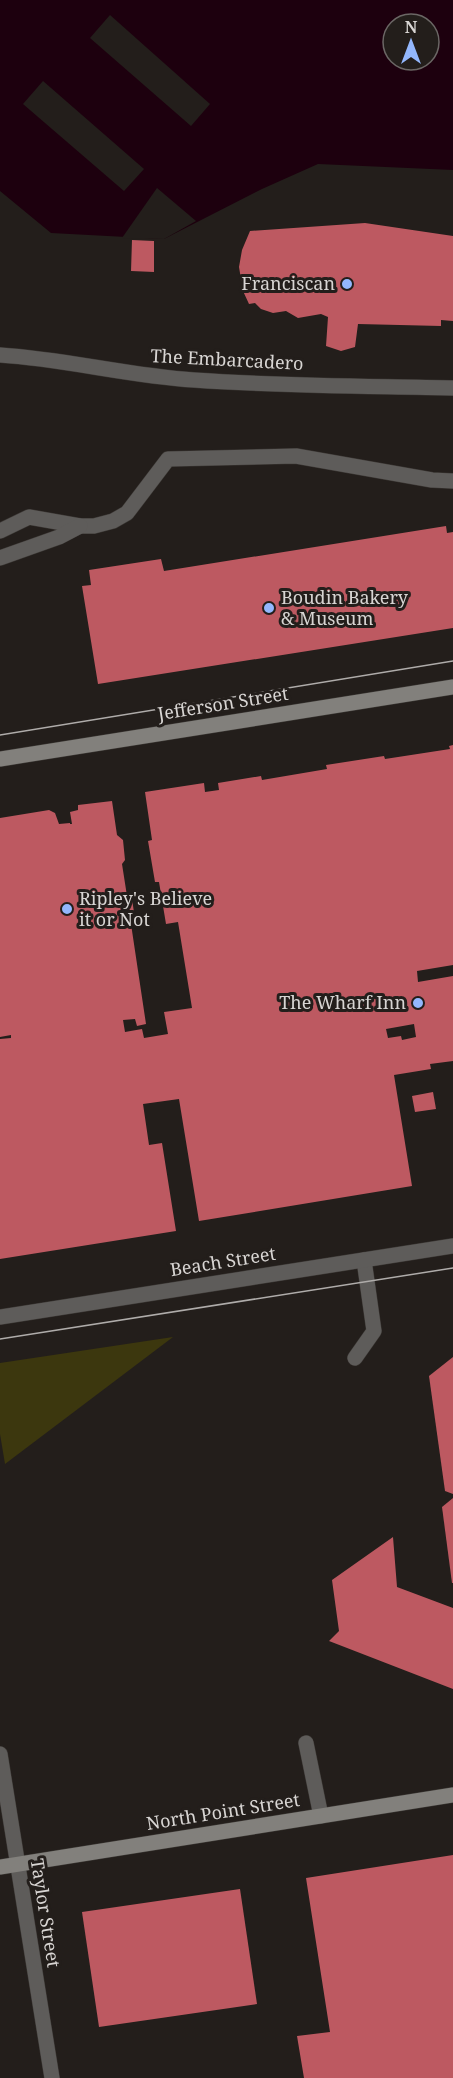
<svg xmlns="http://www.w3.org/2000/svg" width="453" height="2078" font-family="'Noto Serif',serif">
<rect width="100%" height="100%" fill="#231e1b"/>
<path fill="#3c370e" d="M173,1337L5,1464L0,1434V1363Z"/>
<path fill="#1d000e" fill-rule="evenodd" d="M0,0H453V170L318,164L262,189L164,239L51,233L0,191ZM393,24H429V60H393Z"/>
<g fill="#231e1b">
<path d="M110,15L210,104L191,126L90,38Z"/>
<path d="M43,81L144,169L124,191L23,104Z"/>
<path d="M157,188L196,221L164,239L122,238Z"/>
</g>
<g fill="#bd5961" fill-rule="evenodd">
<path d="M365,223L453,236V321L441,320V326L358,324L355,347L341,351L326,346L328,317L321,314L298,318L286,311L273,313L261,309L255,303L249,304L243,291L239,267L242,250L250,231Z"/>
<path d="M132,240L154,241V272L131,271Z"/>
<path d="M446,526L447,533L453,532V628L98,684L82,586L91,585L89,570L161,559L164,571Z"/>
<path d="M453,745V965L417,971L418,982L453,976V1061L430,1064L431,1069L394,1075L412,1186L199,1221L179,1099L143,1104L149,1145L162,1143L176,1231L0,1259V1039L11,1038V1035L0,1037V818L49,810L55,813L59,824L70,823V824H72L70,812L78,810V805L112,801L117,835L123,840L125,860L122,864L127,896L132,899L135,919L131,924L146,1024L137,1026L135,1019L123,1020L125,1032L142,1029L144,1038L168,1034L164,1012L192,1008L178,922L166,924L159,882H155L148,841L152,840L145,792L204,783L205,792L219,790L218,783L261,776L262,780L327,769L326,765L384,756L385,759L450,749L449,746ZM414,1024L416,1037L402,1040L401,1036L388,1038L386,1029Z"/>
<path d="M433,1092L436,1109L415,1112L412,1096Z"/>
<path d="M453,1357V1494L445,1491L429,1376Z"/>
<path d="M453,1498V1583H452L442,1507Z"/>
<path d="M393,1537L397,1587L453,1608V1689L329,1641L339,1631L332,1580Z"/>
<path d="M453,1855V2078H304L297,2036L330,2032L306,1878Z"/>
<path d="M240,1889L257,2004L99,2027L82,1912Z"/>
</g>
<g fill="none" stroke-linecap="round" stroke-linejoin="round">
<g stroke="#3c3835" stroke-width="16">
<g id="lane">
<path d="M0,531L29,517L80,526H94L113,521L127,513L168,459L296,456L432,480L453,481"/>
<path d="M0,558L59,537L80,526"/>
<path d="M355,1358L374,1331L364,1260"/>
<path d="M306,1743L321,1816"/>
</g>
</g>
<g stroke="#3c3835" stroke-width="16">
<g id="street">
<path d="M0,355C65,359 129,376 194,380C280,386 367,386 453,388"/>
<path d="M0,1317L453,1246"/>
<path d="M0,1754L52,2078"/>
</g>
</g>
<g stroke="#3c3835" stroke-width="16">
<g id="secondary">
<path d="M0,759L453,687"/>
<path d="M0,1867L453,1795"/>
</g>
</g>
<use href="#lane" stroke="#5e5c5a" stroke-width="15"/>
<use href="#street" stroke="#5e5c5a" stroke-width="15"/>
<use href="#secondary" stroke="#82807c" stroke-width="15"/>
<g stroke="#afacaa" stroke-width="1.5">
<path d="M0,735L453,661"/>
<path d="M0,1339L453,1268"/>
</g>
</g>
<g fill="#93b7fd" stroke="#231e1b" stroke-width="2">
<circle cx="347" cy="284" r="6"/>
<circle cx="269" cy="608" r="6"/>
<circle cx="67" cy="909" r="6"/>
<circle cx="418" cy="1003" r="6"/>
</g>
<g text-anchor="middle" stroke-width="6" stroke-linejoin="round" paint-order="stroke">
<g font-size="18" fill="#d8d5d3" stroke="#231e1b" text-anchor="end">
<text x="335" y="290">Franciscan</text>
<text x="281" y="604" text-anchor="start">Boudin Bakery<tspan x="281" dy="21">&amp; Museum</tspan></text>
<text x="79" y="905" text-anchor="start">Ripley's Believe<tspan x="79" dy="21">it or Not</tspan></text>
<text x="406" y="1009">The Wharf Inn</text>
</g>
<g font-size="18" fill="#d8d5d3" stroke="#231e1b">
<text transform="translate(227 360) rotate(3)" y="6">The Embarcadero</text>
<text transform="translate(223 704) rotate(-9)" y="6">Jefferson Street</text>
<text transform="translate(223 1262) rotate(-9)" y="6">Beach Street</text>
<text transform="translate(223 1812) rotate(-9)" y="6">North Point Street</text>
<text transform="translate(45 1913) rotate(81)" y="6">Taylor Street</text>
</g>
</g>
<g transform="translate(411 42)"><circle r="28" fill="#231e1b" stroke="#6b6765" stroke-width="1.5"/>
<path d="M0-4.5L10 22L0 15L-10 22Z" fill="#93b7fd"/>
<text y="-9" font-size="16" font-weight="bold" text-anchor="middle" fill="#d8d5d3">N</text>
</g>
</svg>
